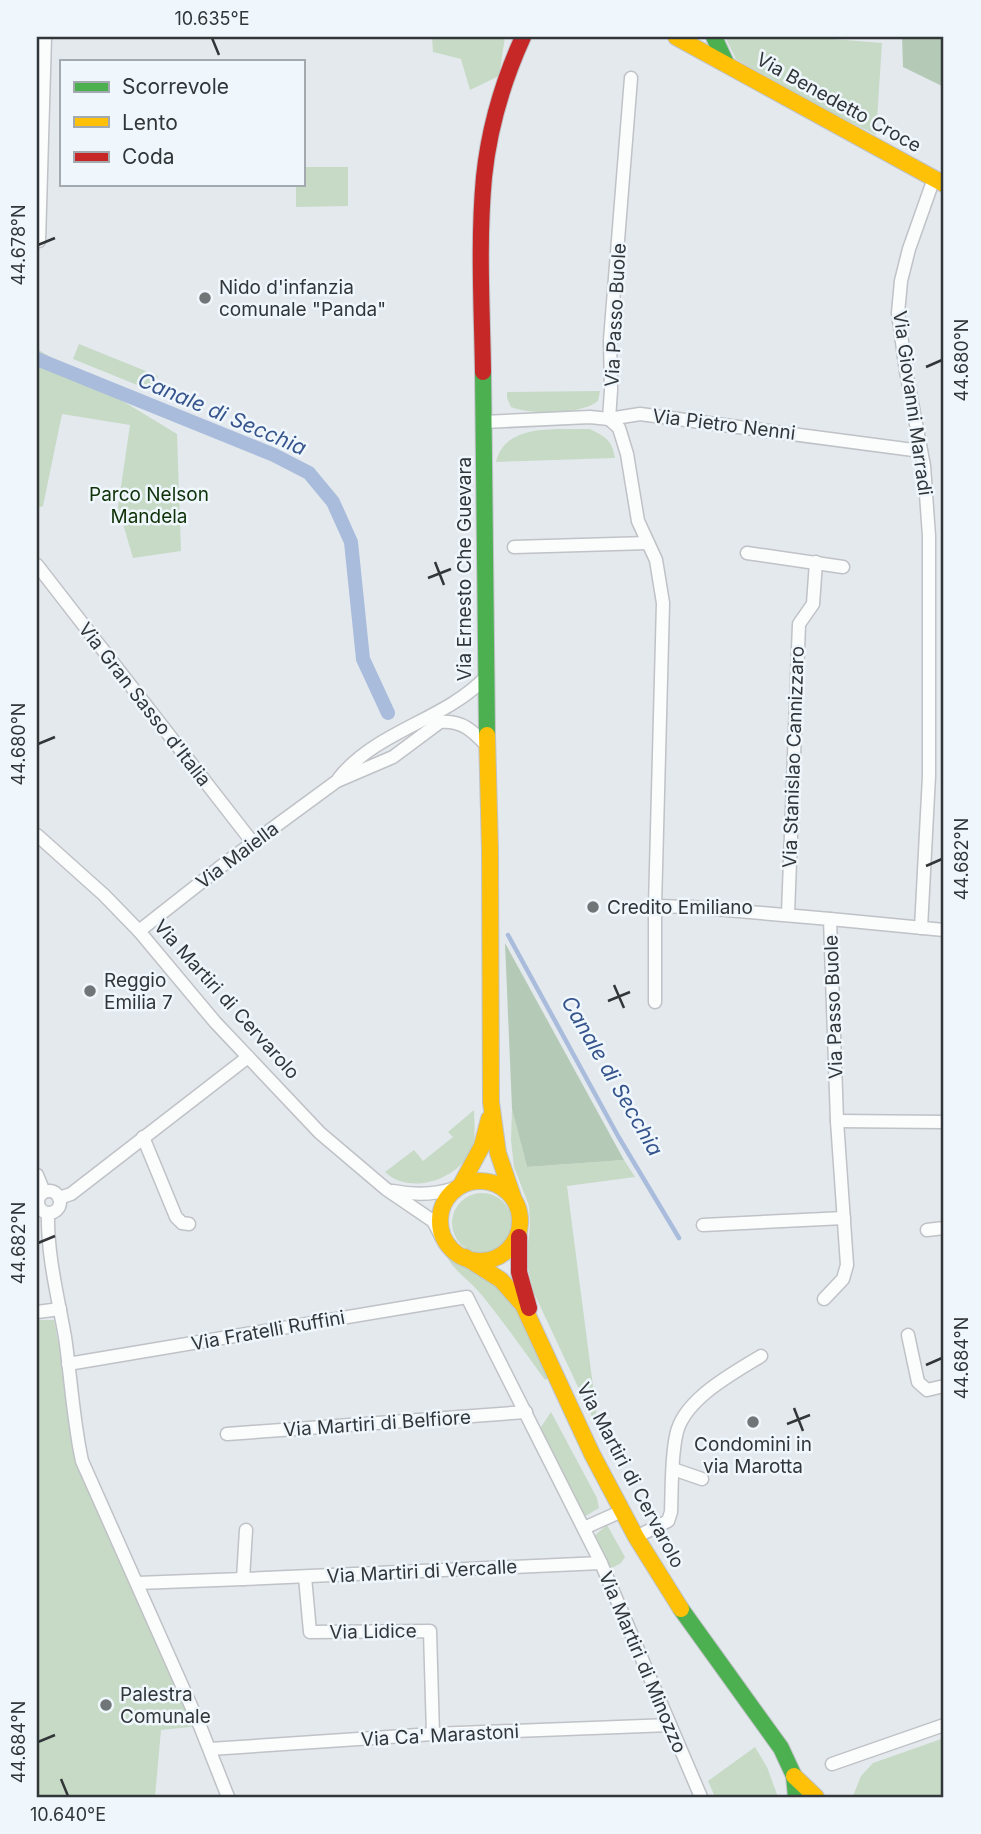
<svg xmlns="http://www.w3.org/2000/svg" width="981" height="1834" font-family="Inter,sans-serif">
<rect width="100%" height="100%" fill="#e4e9ee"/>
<g fill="#c6dac6">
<path d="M432,37H505L499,76L470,90L461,59L433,52Z"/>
<path d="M725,37H808L882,43L876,135L820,107L736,59Z"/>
<path d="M303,167H348V206L296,207V184H303Z"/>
<path d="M79,344L158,376L152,391L73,359Z"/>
<path d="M37,349L177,434L181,551L133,558L118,507L130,425L62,414L43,506L37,508Z"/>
<path d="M600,391L598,401C581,415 531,415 511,407L507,398V392Z"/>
<path d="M590,429C605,437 612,439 615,458L496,462C505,422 559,430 590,429Z"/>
<path d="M512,1109L527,1167L624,1160L635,1177L567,1186L597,1417L593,1419L534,1293L526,1260L530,1226L529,1206L514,1167L511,1140Z"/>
<path d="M474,1110C474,1124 477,1141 470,1153C454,1181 409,1195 385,1172L414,1150L423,1161L453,1137L448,1132Z"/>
<circle cx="482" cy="1223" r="30"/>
<path d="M445,1252L464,1265L486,1274L521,1314L550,1377L545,1380C524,1351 503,1321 480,1293C469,1280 450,1268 445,1252Z"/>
<path d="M37,1320H54L60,1352H67L76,1432L200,1726L161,1730L155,1797H37Z"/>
<path d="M551,1412L597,1498L599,1508L584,1517L539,1430Z"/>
<path d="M607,1525L625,1557L621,1563L610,1569L593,1537Z"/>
<path d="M944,1738V1775L941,1778L944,1782V1792L939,1797L853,1796L861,1776L873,1763Z"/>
<path d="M755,1747L767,1767L778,1797H715L708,1781Z"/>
</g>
<g fill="#b5cab6">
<path d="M902,37H944V87L903,67Z"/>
<path d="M505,943L624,1160L527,1167L512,1109Z"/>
</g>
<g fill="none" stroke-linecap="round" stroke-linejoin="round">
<path stroke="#a9bcdc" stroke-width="4.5" d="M508,935L618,1136L679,1238"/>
<path stroke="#a9bcdc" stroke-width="14" d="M37,359L274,455L309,473L333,502L351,542L363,659L388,713"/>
<g stroke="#bfc2c6" stroke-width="15">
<g id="street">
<path d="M631,78L610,340L611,390L609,419L619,428L627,454L638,521L656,560L663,603L655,906L691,907L830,919L837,1121L847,1265L843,1279L824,1299"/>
<path d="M39,241L45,37"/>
<path d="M484,422L590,417L609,419L640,414L921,451"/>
<path d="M514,547L648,543"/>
<path d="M747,553L843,567"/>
<path d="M37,565L253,843"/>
<path d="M339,778C378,730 443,721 485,678"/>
<path d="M37,835L104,895L139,931L215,1022L320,1133L386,1189L433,1221L442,1238"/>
<path d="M655,906V1002"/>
<path d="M788,914L799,624L813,604L816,562"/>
<path d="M830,919L944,930"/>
<path d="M921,928L929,776V536L924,466L906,371L898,313L901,281L909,249L932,184L936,179"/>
<path d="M139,931L228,861L337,781L393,757L440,722C462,720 473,731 487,746"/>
<path d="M837,1121L944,1122"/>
<path d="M143,1137L176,1217L182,1223L189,1224"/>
<path d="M37,1175L44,1192"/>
<circle cx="49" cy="1202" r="11"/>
<path d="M393,1191C414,1195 435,1195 455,1188"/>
<path d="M59,1198L71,1194L248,1057"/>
<path d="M48,1214C47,1255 58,1297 65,1337C71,1378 73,1420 82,1461L200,1726L228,1797"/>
<path d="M703,1225L844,1218"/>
<path d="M927,1230L944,1228"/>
<path d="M37,1312L60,1309"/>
<path d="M908,1335L918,1382L927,1390L944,1386"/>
<path d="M68,1364L467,1297L601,1563L701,1797"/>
<path d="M227,1434L526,1412"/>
<path d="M673,1469L702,1479"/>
<path d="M584,1528L622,1511"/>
<path d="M636,1537L668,1521L671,1512C672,1487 671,1460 676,1436C682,1400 732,1374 761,1356"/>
<path d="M305,1577L310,1632L430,1631L433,1734"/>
<path d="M243,1579L601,1563"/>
<path d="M137,1583L243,1579L246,1530"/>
<path d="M210,1749L433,1734L670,1725"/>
<path d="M832,1764L944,1725"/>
</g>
</g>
<g stroke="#bfc2c6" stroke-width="18">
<g id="fast">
<path d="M714,37L726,63"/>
<path d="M483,372L487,735"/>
<path d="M681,1609L781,1748L794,1776L796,1797"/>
</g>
</g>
<g stroke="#bfc2c6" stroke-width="18">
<g id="slow">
<path d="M676,37L944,184"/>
<path d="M487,735L490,850L491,1102L498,1153L513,1197"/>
<circle cx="480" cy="1221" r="40"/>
<path d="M462,1183L482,1146L489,1119"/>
<path d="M465,1257L501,1280L523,1305L592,1454L636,1537L681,1609"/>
<path d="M794,1776L816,1797"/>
</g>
</g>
<g stroke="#bfc2c6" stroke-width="18">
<g id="jam">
<path d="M483,372C482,308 478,242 484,177C489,129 503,81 523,37"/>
<path d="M519,1237V1272L529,1308"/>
</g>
</g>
<use href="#street" stroke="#fbfcfc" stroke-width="12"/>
<use href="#fast" stroke="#4caf50" stroke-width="16"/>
<use href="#slow" stroke="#ffc107" stroke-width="16"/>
<use href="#jam" stroke="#c62828" stroke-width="16"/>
</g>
<path fill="none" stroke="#323639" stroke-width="2.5" d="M212,38L219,55M38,245L55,238M926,367L942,360M435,562L444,585M428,578L451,569M38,744L55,737M926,866L942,859M614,985L624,1008M608,1001L630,992M38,1243L55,1236M926,1365L942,1358M794,1408L803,1431M787,1424L810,1415M38,1742L55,1735M61,1779L68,1796"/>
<g fill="#707578" stroke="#eff7fd" stroke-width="2.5">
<circle cx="205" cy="298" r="7"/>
<circle cx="593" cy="907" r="7"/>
<circle cx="90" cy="991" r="7"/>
<circle cx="753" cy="1422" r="7"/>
<circle cx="106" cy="1705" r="7"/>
</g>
<g text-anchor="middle" stroke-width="5" stroke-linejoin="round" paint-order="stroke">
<g font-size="19" fill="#323639" stroke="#eff7fd">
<text transform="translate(839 102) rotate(29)" y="7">Via Benedetto Croce</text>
<text transform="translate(615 315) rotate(-87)" y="7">Via Passo Buole</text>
<text transform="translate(913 403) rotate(82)" y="7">Via Giovanni Marradi</text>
<text transform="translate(724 424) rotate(7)" y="7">Via Pietro Nenni</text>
<text transform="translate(464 569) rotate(-90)" y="7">Via Ernesto Che Guevara</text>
<text transform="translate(145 704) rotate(52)" y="7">Via Gran Sasso d'Italia</text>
<text transform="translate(793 757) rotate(-88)" y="7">Via Stanislao Cannizzaro</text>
<text transform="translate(237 855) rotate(-37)" y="7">Via Maiella</text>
<text transform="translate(227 999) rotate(48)" y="7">Via Martiri di Cervarolo</text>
<text transform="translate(833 1007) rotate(-92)" y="7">Via Passo Buole</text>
<text transform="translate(268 1330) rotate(-10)" y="7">Via Fratelli Ruffini</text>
<text transform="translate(377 1423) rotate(-4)" y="7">Via Martiri di Belfiore</text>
<text transform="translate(631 1475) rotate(62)" y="7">Via Martiri di Cervarolo</text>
<text transform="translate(422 1571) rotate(-3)" y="7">Via Martiri di Vercalle</text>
<text transform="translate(373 1631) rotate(-1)" y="7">Via Lidice</text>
<text transform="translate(643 1662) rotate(67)" y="7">Via Martiri di Minozzo</text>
<text transform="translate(440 1735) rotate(-3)" y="7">Via Ca' Marastoni</text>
</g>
<g font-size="19" fill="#323639" stroke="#eff7fd" text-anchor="start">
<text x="219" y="294">Nido d'infanzia<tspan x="219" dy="22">comunale "Panda"</tspan></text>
<text x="607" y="914">Credito Emiliano</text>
<text x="104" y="987">Reggio<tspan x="104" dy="22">Emilia 7</tspan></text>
<text x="753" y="1451" text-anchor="middle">Condomini in<tspan x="753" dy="22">via Marotta</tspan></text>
<text x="120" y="1701">Palestra<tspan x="120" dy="22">Comunale</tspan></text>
</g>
<g font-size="19" fill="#103208" stroke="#eff7fd">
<text x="149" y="501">Parco Nelson<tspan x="149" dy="22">Mandela</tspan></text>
</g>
<g font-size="21" font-style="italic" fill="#36548c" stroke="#eff7fd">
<text transform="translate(222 414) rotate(23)" y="7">Canale di Secchia</text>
<text transform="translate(612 1076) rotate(60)" y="7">Canale di Secchia</text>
</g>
</g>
<rect width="981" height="1834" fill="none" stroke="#eff7fd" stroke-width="77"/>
<rect x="60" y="60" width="245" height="126" fill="#eff7fd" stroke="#a3aaaf" stroke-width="2"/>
<rect x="74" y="82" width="35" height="10" fill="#4caf50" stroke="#a3aaaf" stroke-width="2"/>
<text x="122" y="94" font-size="21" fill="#323639">Scorrevole</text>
<rect x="74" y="117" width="35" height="10" fill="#ffc107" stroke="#a3aaaf" stroke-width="2"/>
<text x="122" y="130" font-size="21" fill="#323639">Lento</text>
<rect x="74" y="152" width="35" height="10" fill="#c62828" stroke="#a3aaaf" stroke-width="2"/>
<text x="122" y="164" font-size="21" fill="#323639">Coda</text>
<rect x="38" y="38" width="904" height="1758" fill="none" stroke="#323639" stroke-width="2.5"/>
<g font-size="18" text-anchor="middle" fill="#323639">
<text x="212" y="25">10.635°E</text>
<text transform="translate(19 245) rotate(-90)" y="6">44.678°N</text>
<text transform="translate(962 360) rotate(-90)" y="6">44.680°N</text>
<text transform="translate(19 744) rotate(-90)" y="6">44.680°N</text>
<text transform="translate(962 859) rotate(-90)" y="6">44.682°N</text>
<text transform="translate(19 1243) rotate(-90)" y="6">44.682°N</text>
<text transform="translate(962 1358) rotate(-90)" y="6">44.684°N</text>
<text transform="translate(19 1742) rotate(-90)" y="6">44.684°N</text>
<text x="68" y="1821">10.640°E</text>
</g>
</svg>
